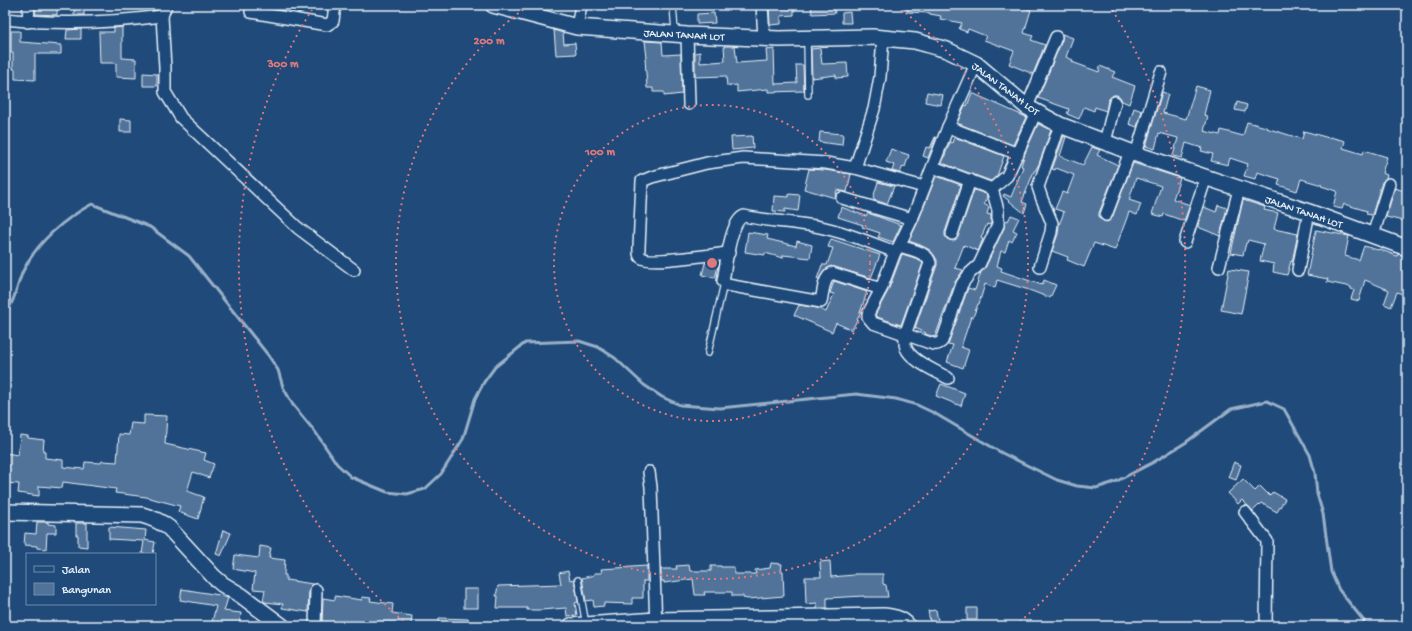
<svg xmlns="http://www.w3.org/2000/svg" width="1412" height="631" font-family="'Gochi Hand',sans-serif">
<rect width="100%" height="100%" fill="#1f4a7a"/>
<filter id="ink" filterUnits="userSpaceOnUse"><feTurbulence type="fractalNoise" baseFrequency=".025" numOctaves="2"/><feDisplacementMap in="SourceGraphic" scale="8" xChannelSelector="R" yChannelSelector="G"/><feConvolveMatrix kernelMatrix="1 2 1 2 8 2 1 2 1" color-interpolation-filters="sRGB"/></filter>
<g filter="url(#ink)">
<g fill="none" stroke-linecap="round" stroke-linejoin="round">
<path stroke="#9ab0c7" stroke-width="3" d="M5,313C15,302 17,285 23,271C37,242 64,219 92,204L150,227L189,256L268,355L278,370L283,387L293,405L316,433L337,464L351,477L387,492L407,494L425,489L441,474L463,439L475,399L484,382L495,367L525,343L579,341L598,347L615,358L644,385L662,397L680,405L720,408L856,394L896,399L917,405L934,413L1002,453L1057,480L1077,486L1096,488L1115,482L1152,463L1185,443L1231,409L1267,401L1284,409L1310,455L1315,473L1317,494L1323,514L1331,572L1339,590L1368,626"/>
</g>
<g fill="#517399" stroke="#e8f1f8">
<path d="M36,5L57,7V15L35,14Z"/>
<path d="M75,5H84V15H74Z"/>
<path d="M769,5H794V15L781,16V24L770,25Z"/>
<path d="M811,5H834L835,13L812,14Z"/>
<path d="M908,5H1017L1031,10L1024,33L1033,36L1031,40L1045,45L1033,74L1009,64L1014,51L984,40L986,36L968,29L967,32L959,29L962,23L940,19L941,16L930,14V13L907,12Z"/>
<path d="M850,12L851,23H842V13Z"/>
<path d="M714,13L715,23L697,24V14Z"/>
<path d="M122,27V58L136,59V78L116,77V63H100L99,32H114V28Z"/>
<path d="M81,29V39H66L67,30Z"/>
<path d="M554,30L563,33L564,44L575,43L576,54L556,55Z"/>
<path d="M11,31H20V42L61,45V54H35V80L15,79V69H13V53H11Z"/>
<path d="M1062,34L1073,38L1066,57L1073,60L1072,62L1099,72L1100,66L1115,72L1112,77L1135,86L1129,104L1122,101L1120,97L1117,95H1113L1108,100L1106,111L1095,107L1094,111L1084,107L1079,119L1067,114L1069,109L1038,98L1062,40Z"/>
<path d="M645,41L662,42L663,55L681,54L682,94L664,96V92H653V88H647L645,58H647Z"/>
<path d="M724,46H735L737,63L767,61L766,50L774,49L775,84L797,83L796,65H803L804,91L768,92V89L737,92V85L727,86L726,76L695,77V53L700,52V63L725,61Z"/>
<path d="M820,48L822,64L847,63L848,77L836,78V75L812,78L811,49Z"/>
<path d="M143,73L157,74V86H143Z"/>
<path d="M1196,86L1210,90L1204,115L1208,116L1204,131L1220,135L1221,130L1243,136L1247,122L1266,127V128L1302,139L1304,131L1329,138L1330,137L1345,141L1343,148L1363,154L1364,150L1387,157L1382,173L1387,175L1386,178L1382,182L1372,215L1366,214L1367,211L1344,204L1342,209L1333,207L1337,191L1321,186L1322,185L1301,179L1297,191L1278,185L1280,179L1257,172L1255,179L1244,176L1248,164L1230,158L1228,165L1211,161L1213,154L1201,151L1202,148L1186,143L1182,158L1173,156L1178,138L1159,133L1155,149L1146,146L1162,92L1168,94L1163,113L1186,119Z"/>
<path d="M927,92L943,95L941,105L925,102Z"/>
<path d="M972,93L1026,117L1013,145L957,123L965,105L967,106Z"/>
<path d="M1237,102L1247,105L1245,112L1235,110Z"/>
<path d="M1134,108L1142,111L1137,127L1129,124Z"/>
<path d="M120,119L131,120V132H120Z"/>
<path d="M1038,124L1051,130L1039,164L1035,171H1034L1022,202L1027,204L1024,213L1003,196L1004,194L1011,197L1023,167L1021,166L1025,153Z"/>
<path d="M820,132L843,134L842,145L819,142Z"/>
<path d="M752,136L753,148L732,150L731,137Z"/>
<path d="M1064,136L1066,137L1060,156L1083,165L1092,147L1100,150L1097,155L1118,165L1099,213V216L1103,221L1107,222L1112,218L1133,163L1180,178L1173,199L1190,205L1184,221L1164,214L1163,217L1152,214L1161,186L1136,178L1129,200L1141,204L1137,215L1129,212L1115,250L1094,243L1084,267L1067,260L1068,257L1052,251L1058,234L1059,225L1064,212L1055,209L1062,192L1067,194L1074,175L1056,168L1055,170L1052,169Z"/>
<path d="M935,137H936L928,158L923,156L926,147L930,148Z"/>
<path d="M954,137L1004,156L997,176L991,181L942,163L950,142L952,143Z"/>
<path d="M891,149L909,155L905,167L903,166L900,173L892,171L894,165L886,162Z"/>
<path d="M809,169L825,170L851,174L847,192L837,190L835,198L804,189Z"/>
<path d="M936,176L961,185L945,232V236L947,239L953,241L958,237L974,190L986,194L987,197L984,204L989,207L987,214L991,215V223L990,225L987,224L981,238L983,239L978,251L964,245L955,268L963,270L962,272L955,282L935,337L925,334L926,333L915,328L937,265V260L934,255L930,250L920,245L909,241L918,222Z"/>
<path d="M878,182L894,186L887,204L874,200V199L873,198Z"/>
<path d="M1395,188L1407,192V222L1386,217Z"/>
<path d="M789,194L800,195L798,211L785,209V212L773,211L774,196L789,197Z"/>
<path d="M1243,200L1265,207L1264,210L1278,213L1274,229L1298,234L1292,262L1291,261L1287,275L1273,272L1274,264L1260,261L1264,244L1248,240L1247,243H1246L1243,255L1231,253Z"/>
<path d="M1218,205L1227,208L1220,236L1198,227V225L1204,207L1216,212Z"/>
<path d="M841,207L866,216L868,213L901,225L893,242L878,237L880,233L862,227L863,225L838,217Z"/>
<path d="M1011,215L1019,218L1013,230L1017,232L1012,242L1009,240L1005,252L1001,251L997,266L1002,268L1001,271L1042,285L1044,280L1056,285L1050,298L1029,290L997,280L995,288L985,284L979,304H978L973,317H971L961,347L969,350L963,368L947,362L953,345L948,344L968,288L975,290L981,272L985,268L1004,228L1005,220L1008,221Z"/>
<path d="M1316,230L1349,236L1345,256L1359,260L1364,246L1378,250L1379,249L1397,256L1398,254L1407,257V269L1404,278L1407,279V296L1397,292L1391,307L1384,304L1389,290L1365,280L1359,301L1351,299L1354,290L1351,289V287L1327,282L1328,279L1307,275Z"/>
<path d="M748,232L768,235L767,239L796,246L797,241L812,245L810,258L783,255V258L765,253V255L745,252Z"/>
<path d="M831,239L880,255L871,278L831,266L825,270L819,279H817L822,265H827L833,248L828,247Z"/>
<path d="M902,254L915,258L923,263L901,325L877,317L875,315L888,291Z"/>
<path d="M715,262L719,263L715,278L702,275L705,263Z"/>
<path d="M1229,269L1249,272L1241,314L1221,310Z"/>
<path d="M834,281L867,292L859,316L852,330L836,323L832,332L794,315L799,305L817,308L826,312L834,294L830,293Z"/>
<path d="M941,384L965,393L961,406L936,396Z"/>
<path d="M144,415L167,416L165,444L206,453L204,460L214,464L209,478L193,472L187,491L204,497L198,519L178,512L180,506L146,497L115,493L116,489L63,482L62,488L39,486V496L18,493L19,484L5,483V453L18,455L20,435L28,436V438L44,440L43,451H45V458L63,460V467L84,469L85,462L101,463L102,461L117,462L119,434L129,435L131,423L144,424Z"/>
<path d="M1234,462L1241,465L1236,480L1228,477Z"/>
<path d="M1243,479L1255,491L1260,486L1270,496L1273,492L1285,499L1277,512L1261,503L1253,511L1242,500L1238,504L1228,493Z"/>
<path d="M37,522H48V524L56,525V533H47L46,549L37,548V546L24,545L25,533L36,534Z"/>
<path d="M76,523H87V547L78,546V535H76Z"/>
<path d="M109,527L146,530L145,540L155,542L153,554H142L144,541L109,539Z"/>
<path d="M223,530L231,533L221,556L216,554Z"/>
<path d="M260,546L271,548L269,558L285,560L284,575H286V580L313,584L309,589L308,612L282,608L283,604L265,602L263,601L265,590L253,589L255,573L233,569L235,555L259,558Z"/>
<path d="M830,561L831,577L854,575V574H883V584L886,585L888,597H864V596L827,598V608H817V603L806,604L805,577H821L820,562Z"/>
<path d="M771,563L782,564L781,571H783L784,596L748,599L743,598V596H732V592H704L705,595H695L693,579L664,583V581H661V569H677L676,566L689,565L690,571H711V566H721V567H734V574H756L755,570L770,568Z"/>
<path d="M647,566V581H643V598H632V604L604,603V606L594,607L593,600L586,601L582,578L594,575V573H602L601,569Z"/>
<path d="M568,571L570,580L574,579L578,602L575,603L577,615L567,616L566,608L541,610H527V608H497L498,596H496L498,586L561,584L559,573Z"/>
<path d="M182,589L219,595L228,598L224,611L241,613L239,626L212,622L216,606L180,600Z"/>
<rect x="464" y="589" width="14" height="19"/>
<path d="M335,596L362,600V597L371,598L370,601L393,604L392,613L412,616L411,625L390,623L389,626H348L329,623L328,626L322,625L323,598L335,600Z"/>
<rect x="967" y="608" width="10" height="12"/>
<path d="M936,610L939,626H931L928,611Z"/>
<path d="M439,618L469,619V626H438Z"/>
</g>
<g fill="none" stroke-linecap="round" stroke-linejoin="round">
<g stroke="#e8f1f8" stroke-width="8">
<g id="lane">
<path d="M673,5L675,32"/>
<path d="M807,39L808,95"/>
<path d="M708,353L724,283"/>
<path d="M578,580L586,625"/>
</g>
</g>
<g stroke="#e8f1f8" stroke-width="14">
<g id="street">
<path d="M166,5L162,16L165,68V92L181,118L298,228L354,270"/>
<path d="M762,5L764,38"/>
<path d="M251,12L327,25L333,21L335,5"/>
<path d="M5,19C58,25 110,23 162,16"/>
<path d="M28,22L29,5"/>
<path d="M577,27L581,5"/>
<path d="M687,35L689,104"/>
<path d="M976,64L948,127L912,219L899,246L895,252L881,289L868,314V317L873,323L927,342C933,344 937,346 942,341L962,284L970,273L979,265L998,225V210L992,189"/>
<path d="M1027,107L1056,37"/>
<path d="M948,127L1018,154"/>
<path d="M1105,142L1115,102"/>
<path d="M1136,154L1161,72"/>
<path d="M933,167L992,189"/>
<path d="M855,168L874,109L880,77L883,38"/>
<path d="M992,189L1007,176L1036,112"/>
<path d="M842,198L912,219"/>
<path d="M1106,215L1130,152"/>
<path d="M952,234L970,180"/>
<path d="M1373,235L1389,184"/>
<path d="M1185,242L1206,177"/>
<path d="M899,246C909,249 928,252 930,263L905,335C905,339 904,344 906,348C911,361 936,371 948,378"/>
<path d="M729,253C715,254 650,264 642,258C638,256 639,251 639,247L642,181L652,177L707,163L743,158L826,163L855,168L924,187"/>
<path d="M1040,267L1051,232L1052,223L1042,199L1038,187L1060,125"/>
<path d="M1219,267L1239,189"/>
<path d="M1298,270L1309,212"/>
<path d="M881,289L832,273C823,278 823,293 821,302L727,285L723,281C726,266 730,221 744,216C768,221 791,222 815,226C842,231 869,242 895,252"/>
<path d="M649,472L651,487L656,626"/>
<path d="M1245,512L1267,541L1266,626"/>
<path d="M315,626L316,590"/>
</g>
</g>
<g stroke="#e8f1f8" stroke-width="18">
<g id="secondary">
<path d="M493,5L577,27L687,35L779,39L872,37L915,41L947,50L976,64L1027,107L1060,125L1136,154L1309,212L1407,248"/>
<path d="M5,512L142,515C153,518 160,521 169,528L214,577L222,584L242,596L282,626"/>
<path d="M571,626L656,620L883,616C892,617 902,618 908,626"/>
</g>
</g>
<use href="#lane" stroke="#1f4a7a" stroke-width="5.5"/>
<use href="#street" stroke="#1f4a7a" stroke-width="11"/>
<use href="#secondary" stroke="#1f4a7a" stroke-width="15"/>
</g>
</g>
<g fill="none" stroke="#dd787b" stroke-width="2" stroke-dasharray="2 4">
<circle cx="712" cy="263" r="158"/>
<path d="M896 6A316 316 0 1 1 528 6"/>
<path d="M408 625A473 473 0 0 1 315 5M1109 5A473 473 0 0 1 1016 625"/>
</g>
<g text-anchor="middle" stroke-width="4" stroke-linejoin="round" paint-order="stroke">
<g font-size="11" fill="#e8f1f8" stroke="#1f4a7a">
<text transform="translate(684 34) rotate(3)" y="4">JALAN TANAH LOT</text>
<text transform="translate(1006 88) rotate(37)" y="4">JALAN TANAH LOT</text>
<text transform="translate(1304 211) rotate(19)" y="4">JALAN TANAH LOT</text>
</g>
</g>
<circle cx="712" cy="263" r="6" fill="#dd787b" stroke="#1f4a7a" stroke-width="2"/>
<g font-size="12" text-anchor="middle" font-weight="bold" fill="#dd787b" stroke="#1f4a7a" stroke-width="4" stroke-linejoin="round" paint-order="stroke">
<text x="489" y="44">200 m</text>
<text x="283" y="67">300 m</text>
<text x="600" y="155">100 m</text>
</g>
<rect width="1412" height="631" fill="none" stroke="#1f4a7a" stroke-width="20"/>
<rect x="10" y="10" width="1392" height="611" fill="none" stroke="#e8f1f8" stroke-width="1.5" filter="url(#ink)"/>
<rect x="26" y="553" width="130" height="52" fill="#1f4a7a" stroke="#6f8dac"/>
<rect x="34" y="566" width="20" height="6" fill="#1f4a7a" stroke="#6f8dac"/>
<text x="62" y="573" font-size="12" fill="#e8f1f8">Jalan</text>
<rect x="34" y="583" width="20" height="12" fill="#517399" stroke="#6f8dac"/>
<text x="62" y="593" font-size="12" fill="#e8f1f8">Bangunan</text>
</svg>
